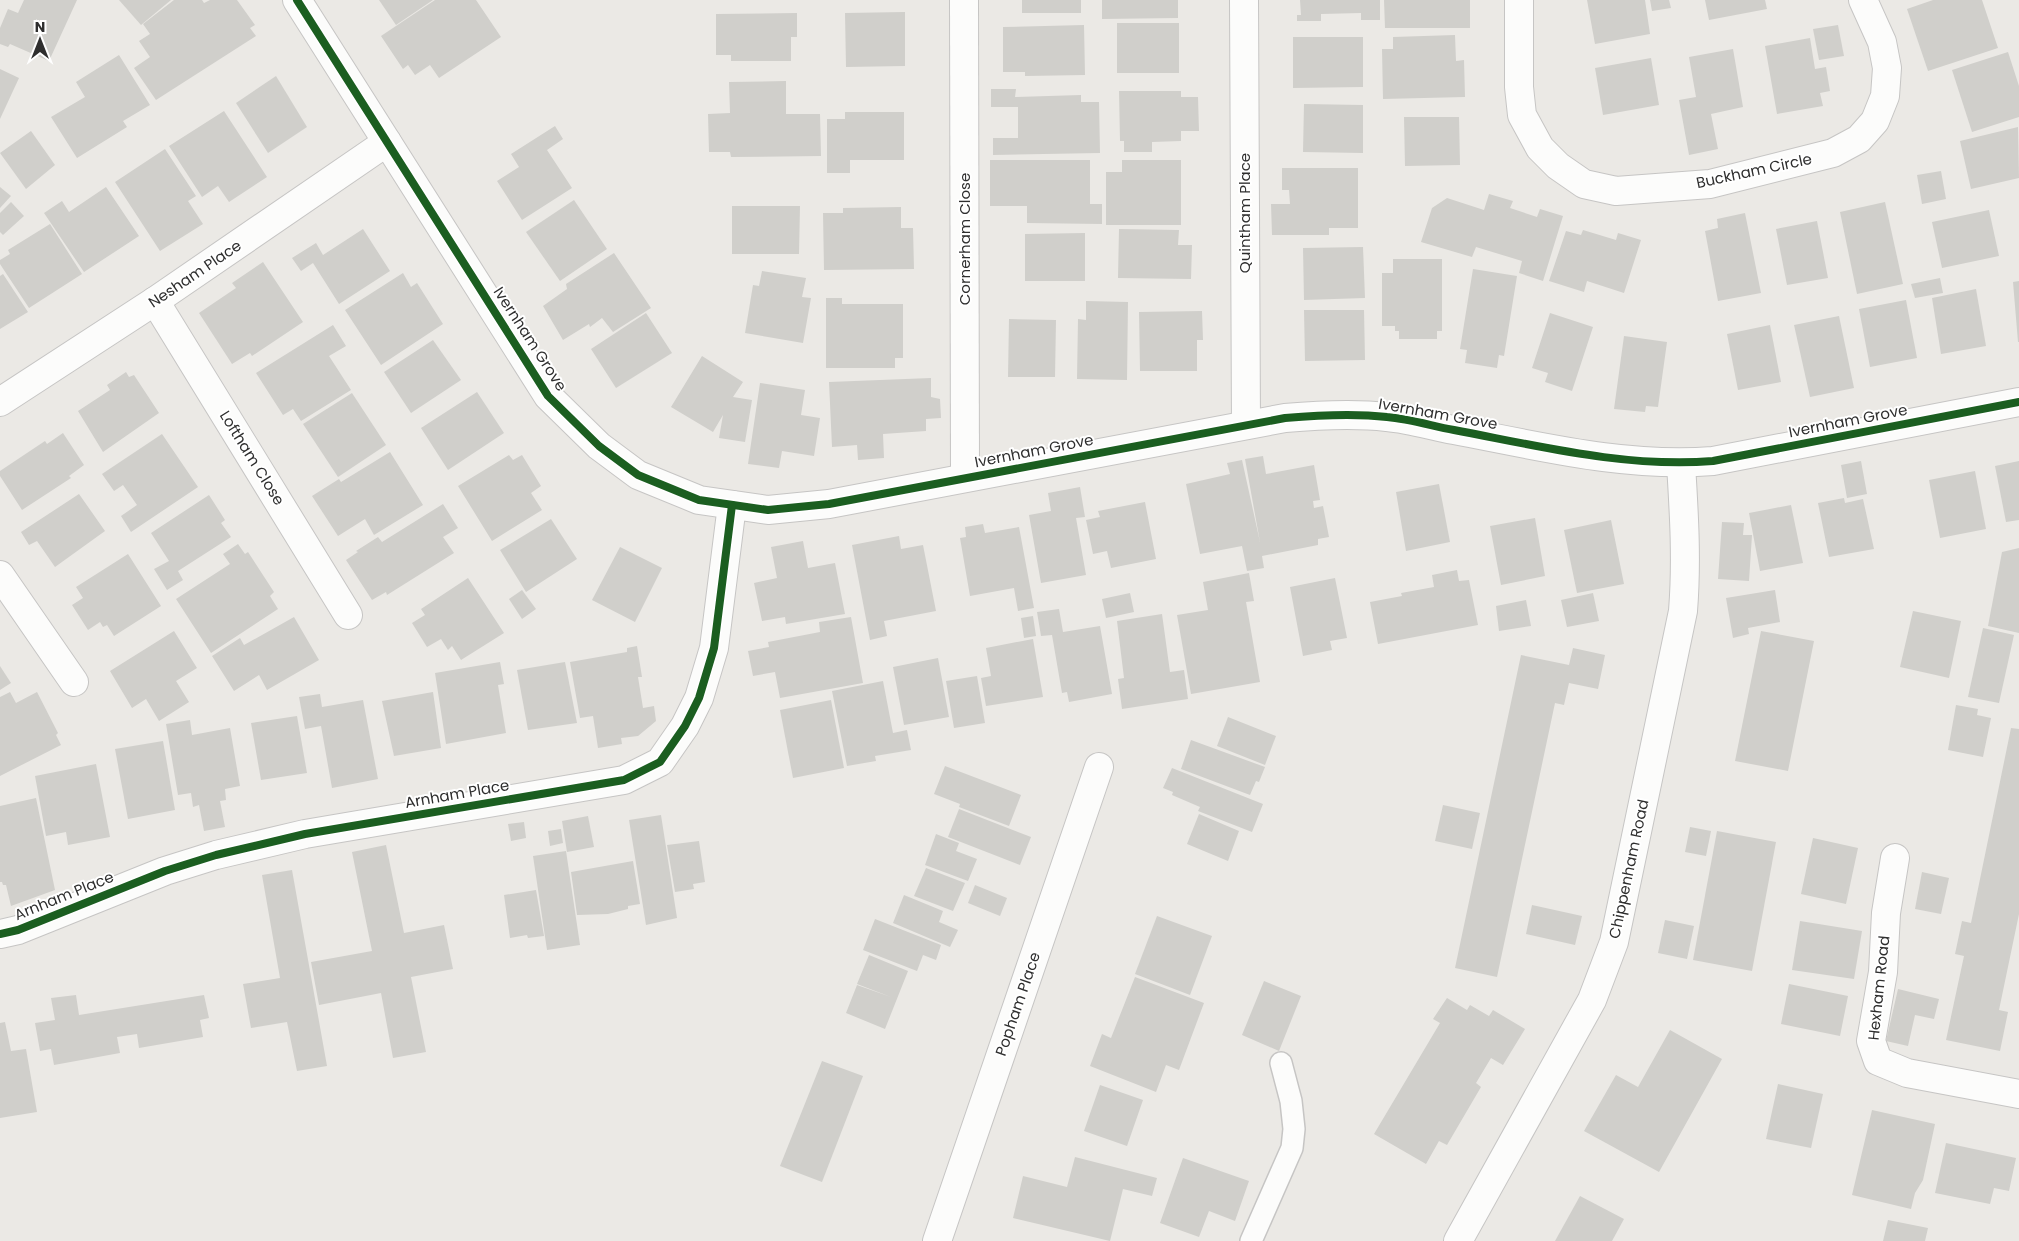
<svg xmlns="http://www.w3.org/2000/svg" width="2019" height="1241" font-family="Poppins,sans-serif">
<rect width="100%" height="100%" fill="#ebe9e5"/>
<g fill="#d0cfcb">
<path d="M24,0H77L49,61L10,44L8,47L0,44V28L8,9L18,13Z"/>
<path d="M119,0H171L141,25Z"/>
<path d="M174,0H202L204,3L210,0H237L255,25L250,28L256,36L156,100L134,68L150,57L139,41L150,34L143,24Z"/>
<path d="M379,0H433L396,25Z"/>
<path d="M435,0H476L501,37L439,78L430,65L415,75L408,65L403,69L381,36Z"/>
<rect x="1022" y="0" width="59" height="13"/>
<path d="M1102,0H1178V18L1102,19Z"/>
<path d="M1300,0H1380V20H1361V13L1321,14V21H1297V15H1301Z"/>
<path d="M1384,0H1470V28H1385Z"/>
<path d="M1587,0H1645L1650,34L1595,44Z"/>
<path d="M1650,0H1669L1671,8L1652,11Z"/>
<path d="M1705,0H1765L1767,9L1709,20Z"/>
<path d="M1933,0H1982L1998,48L1928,71L1907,9Z"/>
<path d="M905,12V66L846,67L845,13Z"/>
<path d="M797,13V37H791V61H731V55H716V14Z"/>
<rect x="1117" y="23" width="62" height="50"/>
<path d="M1084,25L1085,75L1025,76V72H1003V27Z"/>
<path d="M1838,25L1844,56L1819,60L1813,29Z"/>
<path d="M1455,35L1456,61L1464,60L1465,97L1383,99L1382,49H1393V37Z"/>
<path d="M1293,37H1363V87L1293,88Z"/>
<path d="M1810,38L1815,69L1826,67L1830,91L1820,93L1823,106L1777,114L1765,46Z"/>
<path d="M1733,49L1743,107L1711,114L1718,149L1689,155L1679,100L1696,97L1689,57Z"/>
<path d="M2008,52L2019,86V117L1972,132L1952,70Z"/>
<path d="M119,55L150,105L123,121L127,127L77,158L51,117L85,97L76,82Z"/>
<path d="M1651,58L1659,105L1603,115L1595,68Z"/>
<path d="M0,69L19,78L0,119Z"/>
<path d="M276,76L307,127L268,153L236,103Z"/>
<path d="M786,81V114H820L821,156L731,157L730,152H709L708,114L730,113L729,82Z"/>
<path d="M991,89H1016L1015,97L1081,95V102H1099L1100,153L993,155V138H1018V107H991Z"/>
<path d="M1119,91H1181V97H1198L1199,131H1181V141L1152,142V152H1124V141H1120Z"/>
<path d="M1304,104L1363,105V153L1303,152Z"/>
<path d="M224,111L267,177L229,202L218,186L202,197L169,146Z"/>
<path d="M845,112H904V160H850V173H827V119H845Z"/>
<path d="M1404,117H1459L1460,165L1405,166Z"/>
<path d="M555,126L563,139L547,150L572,188L522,220L497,181L519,167L511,154Z"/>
<path d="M2018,127L2019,178L1971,189L1960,141Z"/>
<path d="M31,131L55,165L26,189L0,153Z"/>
<path d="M165,149L196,196L188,201L203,224L160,251L115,182Z"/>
<path d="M990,160H1090V204H1102V224L1027,223V206H990Z"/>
<path d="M1122,160H1181V225H1106V172H1122Z"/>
<path d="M1282,168H1358V228H1329V235H1272L1271,204H1290L1289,190H1282Z"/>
<path d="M1941,171L1946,199L1922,204L1917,175Z"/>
<path d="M0,187L11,196L0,208Z"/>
<path d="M106,187L139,236L84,272L44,213L62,201L69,212Z"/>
<path d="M1489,194L1513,201L1510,208L1537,217L1540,209L1563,216L1543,281L1519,273L1522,261L1476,247L1472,257L1421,242L1432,208L1447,198L1484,210Z"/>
<path d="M574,200L607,249L560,281L526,232Z"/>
<path d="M11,202L24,216L3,235L0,232V213Z"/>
<path d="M1885,202L1903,284L1857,294L1840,212Z"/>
<path d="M732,206H800L799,254H732Z"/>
<path d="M901,207V228H913L914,269L824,270L823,213H843V208Z"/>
<path d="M1989,210L1999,256L1942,268L1932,222Z"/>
<path d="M1745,213L1761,293L1718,301L1705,231L1718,228L1717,219Z"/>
<path d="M1817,221L1828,278L1787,285L1776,229Z"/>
<path d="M50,224L82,274L29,308L0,264V260L10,254L8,250Z"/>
<path d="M363,229L390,271L339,304L313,263L301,271L292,258L316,243L323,255Z"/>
<path d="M1119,229L1179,230L1178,245H1192L1191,279L1118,278Z"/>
<path d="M1583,230L1616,240L1618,233L1641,240L1624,293L1587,281L1584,292L1549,281L1566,231L1581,235Z"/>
<path d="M1085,233V281H1025V234Z"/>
<path d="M1363,247L1365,298L1304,300L1303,248Z"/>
<path d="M614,253L651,308L613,332L602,318L590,327L589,324L563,340L543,306L567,289L566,284Z"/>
<path d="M1393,259H1442V331H1437V339H1399V331H1395V326H1382V273H1393Z"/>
<path d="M263,262L303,322L252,356L250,353L232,364L199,313L236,288L232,283Z"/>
<path d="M1473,269L1517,276L1504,356L1499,355L1497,368L1465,363L1467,350L1460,349Z"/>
<path d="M762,271L806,278L802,297L811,298L803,343L745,333L753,285L759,286Z"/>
<path d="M403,273L411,287L417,283L443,324L381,365L345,310Z"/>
<path d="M3,274L28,312L0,329V276Z"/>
<path d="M1940,278L1943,293L1915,298L1911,284Z"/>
<path d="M2019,281V342H2018L2013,282Z"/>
<path d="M1976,289L1986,346L1941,354L1932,298Z"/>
<path d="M826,298H842V304H903V358H895V368H826Z"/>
<path d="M1906,300L1917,358L1870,367L1859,309Z"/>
<path d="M1086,301L1128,302L1127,380L1077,379L1078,319L1086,320Z"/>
<path d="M1304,310H1364L1365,360L1305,361Z"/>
<path d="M1202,311L1203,340H1197V371H1140L1139,312Z"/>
<path d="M646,313L672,353L616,388L591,349Z"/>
<path d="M1550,313L1593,327L1572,391L1545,382L1548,373L1532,368Z"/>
<path d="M1839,316L1854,388L1810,397L1794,325Z"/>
<path d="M1009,319L1056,320L1055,377H1008Z"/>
<path d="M333,325L346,346L329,356L351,390L301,421L293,409L283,415L256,373Z"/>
<path d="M1770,325L1781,382L1738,390L1727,334Z"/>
<path d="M1624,336L1667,342L1658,407L1646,406L1645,412L1614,409Z"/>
<path d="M433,340L461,380L411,413L384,372Z"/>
<path d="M702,356L743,382L733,397L752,400L745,442L719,438L723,415L713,432L671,407Z"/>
<path d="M126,372L129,377L134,375L159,413L103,452L78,411L110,390L107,385Z"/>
<path d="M931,378V397L940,399L941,418L926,419V431L883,434L884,458L858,460L857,445L832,447L829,382Z"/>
<path d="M760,383L805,390L801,415L820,418L814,456L782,451L779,468L748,464Z"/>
<path d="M477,392L504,433L448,470L421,428Z"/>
<path d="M352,393L386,445L338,477L303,424Z"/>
<path d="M63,433L84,465L69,476L71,478L22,510L0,476V471L45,441L47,444Z"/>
<path d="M162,434L198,487L131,532L121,516L137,505L123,485L114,491L102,474Z"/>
<path d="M390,452L423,505L374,535L365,519L338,536L312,496L339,479L341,482Z"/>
<path d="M509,455L513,460L522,455L541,486L531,493L542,510L492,541L458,486Z"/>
<path d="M1263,456L1266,474L1314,465L1320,500L1313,501L1314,508L1323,506L1329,537L1318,539V545L1262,556L1264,568L1247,571L1242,546L1200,554L1186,484L1230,474L1227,463L1242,460L1260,542L1245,459Z"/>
<path d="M1861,461L1867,494L1847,498L1841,465Z"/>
<path d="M2019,461V520L2006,522L1995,466Z"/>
<path d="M1975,471L1986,529L1940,538L1929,480Z"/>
<path d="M1439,484L1450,542L1406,551L1396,492Z"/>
<path d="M1080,487L1085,517L1076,518L1086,575L1041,583L1029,515L1051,511L1048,493Z"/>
<path d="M79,494L105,531L55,567L37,541L29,545L21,532Z"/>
<path d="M209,495L225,520L221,523L231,537L178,571L183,580L167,590L154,569L169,561L151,533Z"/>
<path d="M1844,498L1845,503L1863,499L1874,549L1829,557L1818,503Z"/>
<path d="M1145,502L1156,559L1111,568L1107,551L1093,554L1086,520L1100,517L1098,511Z"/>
<path d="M443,504L458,528L443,537L454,553L387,595L386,592L372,600L346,560L358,552L356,551L378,537L382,542Z"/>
<path d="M1791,505L1803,563L1760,571L1749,513Z"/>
<path d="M1535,518L1545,576L1501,585L1490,526Z"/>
<path d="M551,519L577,559L526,592L500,550Z"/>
<path d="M1611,520L1624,584L1577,593L1564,530Z"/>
<path d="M1722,522L1744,523L1743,535H1752L1749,581L1718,579Z"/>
<path d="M983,524L985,533L1019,527L1034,608L1018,611L1014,588L970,596L960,538L966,537L965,527Z"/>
<path d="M899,536L901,549L923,545L936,611L884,621L887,636L870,640L852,545Z"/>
<path d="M803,541L808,568L835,563L845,614L786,624L785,617L762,621L754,583L777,578L771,547Z"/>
<path d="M238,544L245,554L248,552L274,592L270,596L278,609L211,653L176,599L230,564L223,554Z"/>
<path d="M620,547L662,568L635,622L592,600Z"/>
<path d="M2019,548V633L1988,626L2002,552Z"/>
<path d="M128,554L161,606L114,636L107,625L103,627L100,622L88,630L72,605L83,598L76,587Z"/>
<path d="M1457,570L1459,581L1469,580L1478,625L1378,644L1370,602L1402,596L1401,593L1434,587L1432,575Z"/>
<path d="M1249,573L1254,601L1246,602L1260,682L1191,694L1177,615L1208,610L1203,582Z"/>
<path d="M468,578L504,633L461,660L452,646L448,650L441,639L427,647L412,623L425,615L421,609Z"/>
<path d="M1335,578L1347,638L1330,641L1332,650L1303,656L1290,587Z"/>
<path d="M522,590L536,609L522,619L509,599Z"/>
<path d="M1775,590L1780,622L1748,628L1749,634L1733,638L1726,598Z"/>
<path d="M1130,593L1134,612L1106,618L1102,599Z"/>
<path d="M1593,593L1599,621L1567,627L1561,600Z"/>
<path d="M1526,600L1531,626L1499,631L1496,606Z"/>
<path d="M1059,609L1063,632L1100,626L1112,694L1069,702L1067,692L1062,693L1052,635L1041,636L1037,612Z"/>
<path d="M1913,611L1961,621L1949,678L1900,667Z"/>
<path d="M1162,614L1170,672L1184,670L1188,699L1122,709L1118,679L1124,678L1117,621Z"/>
<path d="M1033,616L1036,636L1024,638L1021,618Z"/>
<path d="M294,617L319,660L267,690L259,675L234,691L212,656L240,638L244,645Z"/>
<path d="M851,617L863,683L780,698L775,672L753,676L748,651L769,647L768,642L820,632L819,622Z"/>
<path d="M1983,628L2014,635L1999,703L1968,697Z"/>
<path d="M174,631L197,668L176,681L189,702L159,721L146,699L132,708L110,671Z"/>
<path d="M1761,631L1814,641L1788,771L1735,761Z"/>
<path d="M1033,639L1043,697L986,706L981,678L991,676L986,648Z"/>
<path d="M637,646L642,677H638L643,708L654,706L656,721L638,736L621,738L622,744L598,748L593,716L580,718L570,662L627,652V648Z"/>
<path d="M1573,648L1605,655L1598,689L1569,683L1564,705L1555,703L1497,977L1455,968L1521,655L1569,665Z"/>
<path d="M938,658L949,717L904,725L893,667Z"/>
<path d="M500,662L504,684L498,685L506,733L446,744L435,673Z"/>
<path d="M565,662L577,723L528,730L517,670Z"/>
<path d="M0,666L11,683L0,690Z"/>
<path d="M977,676L985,723L954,728L946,681Z"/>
<path d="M883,681L893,733L907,730L911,750L875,756L876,761L847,766L832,691Z"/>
<path d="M10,692L16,703L37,692L58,733L56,735L61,745L0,776V697Z"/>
<path d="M433,692L441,748L394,756L382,701Z"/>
<path d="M320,694L322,707L363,700L378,779L332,788L321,726L305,729L299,697Z"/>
<path d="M831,700L844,768L793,778L780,710Z"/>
<path d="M1956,705L1978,709L1977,715L1991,718L1983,757L1948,750Z"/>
<path d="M297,716L307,773L261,780L251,723Z"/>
<path d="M1228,717L1276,736L1265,765L1217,746Z"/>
<path d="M190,720L192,735L230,728L240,786L225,789L226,800L220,801L225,827L204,831L199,805L193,807L191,793L178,795L166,724Z"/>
<path d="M2011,728L2019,729V914L1999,1010L2008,1012L2000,1051L1946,1040L1964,956L1955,954L1962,921L1971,923Z"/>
<path d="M1191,740L1265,767L1259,782L1256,781L1250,795L1181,769Z"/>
<path d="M163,741L175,810L128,819L115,749Z"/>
<path d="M96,764L110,837L68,845L66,832L46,836L35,776Z"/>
<path d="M945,766L1021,795L1009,826L959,807L960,804L934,794Z"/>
<path d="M1172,768L1263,804L1252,832L1198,811L1200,807L1172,795L1173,792L1163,788Z"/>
<path d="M36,798L55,890L11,906L6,885H3L2,882H0V806Z"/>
<path d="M1443,805L1480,813L1472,849L1435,841Z"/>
<path d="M959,809L1031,837L1020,865L948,837Z"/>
<path d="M1199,814L1239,831L1228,861L1187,844Z"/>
<path d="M661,815L677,918L646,925L629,820Z"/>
<path d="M588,816L594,847L567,852L562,821Z"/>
<path d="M524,822L526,838L511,841L508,824Z"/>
<path d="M1690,827L1711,831L1706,856L1685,852Z"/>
<path d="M561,829L563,843L550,846L548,831Z"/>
<path d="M1717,831L1776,842L1752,971L1693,960Z"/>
<path d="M936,834L959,843L956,851L977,859L968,881L925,865Z"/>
<path d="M1813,838L1858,848L1846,904L1801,894Z"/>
<path d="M699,841L705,882L693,884L694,889L675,892L667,845Z"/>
<path d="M386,845L404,933L444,925L453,969L411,977L426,1052L393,1058L381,993L319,1005L311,962L372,951L352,852Z"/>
<path d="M566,851L580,945L547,950L533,856Z"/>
<path d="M633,861L640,904L628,906V909L608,914L577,915L571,872Z"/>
<path d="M926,868L965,883L953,911L914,896Z"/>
<path d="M292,870L327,1066L297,1071L287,1022L251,1028L243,984L280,978L262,875Z"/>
<path d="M1922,872L1949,878L1941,914L1915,909Z"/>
<path d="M975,885L1007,898L1000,916L968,903Z"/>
<path d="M536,890L544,936L528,938L527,935L510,938L504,895Z"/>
<path d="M904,895L943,911L939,922L958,930L950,947L893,923Z"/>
<path d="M1532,905L1582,916L1575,945L1526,934Z"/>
<path d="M1157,916L1212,936L1190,995L1135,974Z"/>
<path d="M875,919L941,945L936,960L923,955L917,971L863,950Z"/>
<path d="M1665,920L1694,926L1687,959L1658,953Z"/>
<path d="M1800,921L1862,931L1854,979L1792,970Z"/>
<path d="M869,955L908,971L885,1029L846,1013L857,985L891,997L857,984Z"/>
<path d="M1135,977L1204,1003L1179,1070L1166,1065L1156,1092L1090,1066L1102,1034L1111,1038Z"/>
<path d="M1264,981L1301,996L1279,1051L1242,1035Z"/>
<path d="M1789,984L1848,996L1840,1036L1781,1024Z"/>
<path d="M1898,989L1939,999L1934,1019L1915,1015L1908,1046L1886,1041Z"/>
<path d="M76,995L79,1015L204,995L209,1018L200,1020L203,1037L139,1048L137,1034L117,1037L120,1053L54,1065L51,1049L40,1051L35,1023L55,1020L51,998Z"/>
<path d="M1447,998L1467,1010L1470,1005L1489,1016L1493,1010L1525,1029L1503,1065L1491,1058L1476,1083L1481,1087L1447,1145L1439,1141L1426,1164L1374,1134L1440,1023L1433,1019Z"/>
<path d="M5,1022L11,1051L26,1049L37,1112L0,1118V1023Z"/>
<path d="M1670,1030L1722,1059L1659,1172L1584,1131L1616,1075L1638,1087Z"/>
<path d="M822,1061L863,1076L822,1182L780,1166Z"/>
<path d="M1778,1084L1823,1094L1811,1148L1766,1139Z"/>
<path d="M1100,1085L1143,1100L1127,1146L1084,1131Z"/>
<path d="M1872,1110L1935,1124L1923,1180L1915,1193L1911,1209L1852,1195Z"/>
<path d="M1946,1143L2016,1158L2009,1191L1994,1188L1990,1204L1935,1193Z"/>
<path d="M1075,1157L1157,1178L1152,1196L1123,1189L1110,1241L1013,1218L1023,1176L1067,1187Z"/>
<path d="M1183,1158L1249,1181L1235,1221L1209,1211L1199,1237L1160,1223Z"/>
<path d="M1580,1196L1624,1219L1612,1241H1555Z"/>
<path d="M1888,1220L1928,1228L1925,1241H1883Z"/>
</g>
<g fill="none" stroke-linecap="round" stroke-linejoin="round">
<g stroke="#c6c5c4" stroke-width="24">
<path id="lane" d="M1251,1241L1292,1148L1294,1129L1291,1101L1281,1063"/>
</g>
<g stroke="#c6c5c4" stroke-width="30">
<g id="street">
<path d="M297,0L548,396L599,446L638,475L699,500L768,510L829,504L1285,418C1319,415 1353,413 1387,417C1410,419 1432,426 1454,430C1539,446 1626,468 1713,461L2019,402"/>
<path d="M964,0L965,477"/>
<path d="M1244,0L1246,425"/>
<path d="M1519,0V87L1522,115L1540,148L1558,166L1584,184L1616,191L1710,184L1833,153L1859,139L1875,121L1885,96L1887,68L1882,42L1863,0"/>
<path d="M155,301L348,615"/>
<path d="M0,402L155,301L387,142"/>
<path d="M0,575L74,682"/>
<path d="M1895,858L1886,913L1883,972L1871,1041L1878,1061L1907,1073L2019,1094"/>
<path d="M0,934L18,930L165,871L216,855L305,834L624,780L660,762L685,726L699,698L714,648L732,505"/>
<path d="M937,1241L1099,767"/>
<path d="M1458,1241L1592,1000L1614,942L1683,611C1687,561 1684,513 1681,464"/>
</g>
</g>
<use href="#lane" stroke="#fcfcfb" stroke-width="21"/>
<use href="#street" stroke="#fcfcfb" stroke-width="28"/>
<g stroke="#fff" stroke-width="11">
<g id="cycleway">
<path d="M297,0L548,396L599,446L638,475L699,500L768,510L829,504L1285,418C1319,415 1353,413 1387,417C1410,419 1432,426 1454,430C1539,446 1626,468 1713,461L2019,402"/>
<path d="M0,934L18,930L165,871L216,855L305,834L624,780L660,762L685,726L699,698L714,648L732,505"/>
</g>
</g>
<use href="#cycleway" stroke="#1b5e20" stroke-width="8"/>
</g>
<g text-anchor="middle" stroke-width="4" stroke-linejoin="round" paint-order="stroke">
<g font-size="15" fill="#2e2e2e" stroke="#fff">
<text transform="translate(1754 171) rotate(-12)" y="5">Buckham Circle</text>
<text transform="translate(1245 213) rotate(-90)" y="5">Quintham Place</text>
<text transform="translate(965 239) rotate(-90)" y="5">Cornerham Close</text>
<text transform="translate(195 274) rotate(-34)" y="5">Nesham Place</text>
<text transform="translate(530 339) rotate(57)" y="5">Ivernham Grove</text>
<text transform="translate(1438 414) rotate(10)" y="5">Ivernham Grove</text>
<text transform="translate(1848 421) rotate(-11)" y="5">Ivernham Grove</text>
<text transform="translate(1034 451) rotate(-11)" y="5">Ivernham Grove</text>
<text transform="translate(252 458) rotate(58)" y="5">Loftham Close</text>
<text transform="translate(457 794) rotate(-10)" y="5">Arnham Place</text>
<text transform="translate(1629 869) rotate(-78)" y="5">Chippenham Road</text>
<text transform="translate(64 896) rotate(-22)" y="5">Arnham Place</text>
<text transform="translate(1879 988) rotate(-84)" y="5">Hexham Road</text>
<text transform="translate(1018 1004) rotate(-71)" y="5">Popham Place</text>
</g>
</g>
<g transform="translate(40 40)" stroke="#ffffff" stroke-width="4" paint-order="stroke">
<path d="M0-4L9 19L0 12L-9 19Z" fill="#2e2e2e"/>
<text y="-8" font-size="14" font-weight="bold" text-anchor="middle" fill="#2e2e2e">N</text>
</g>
</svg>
